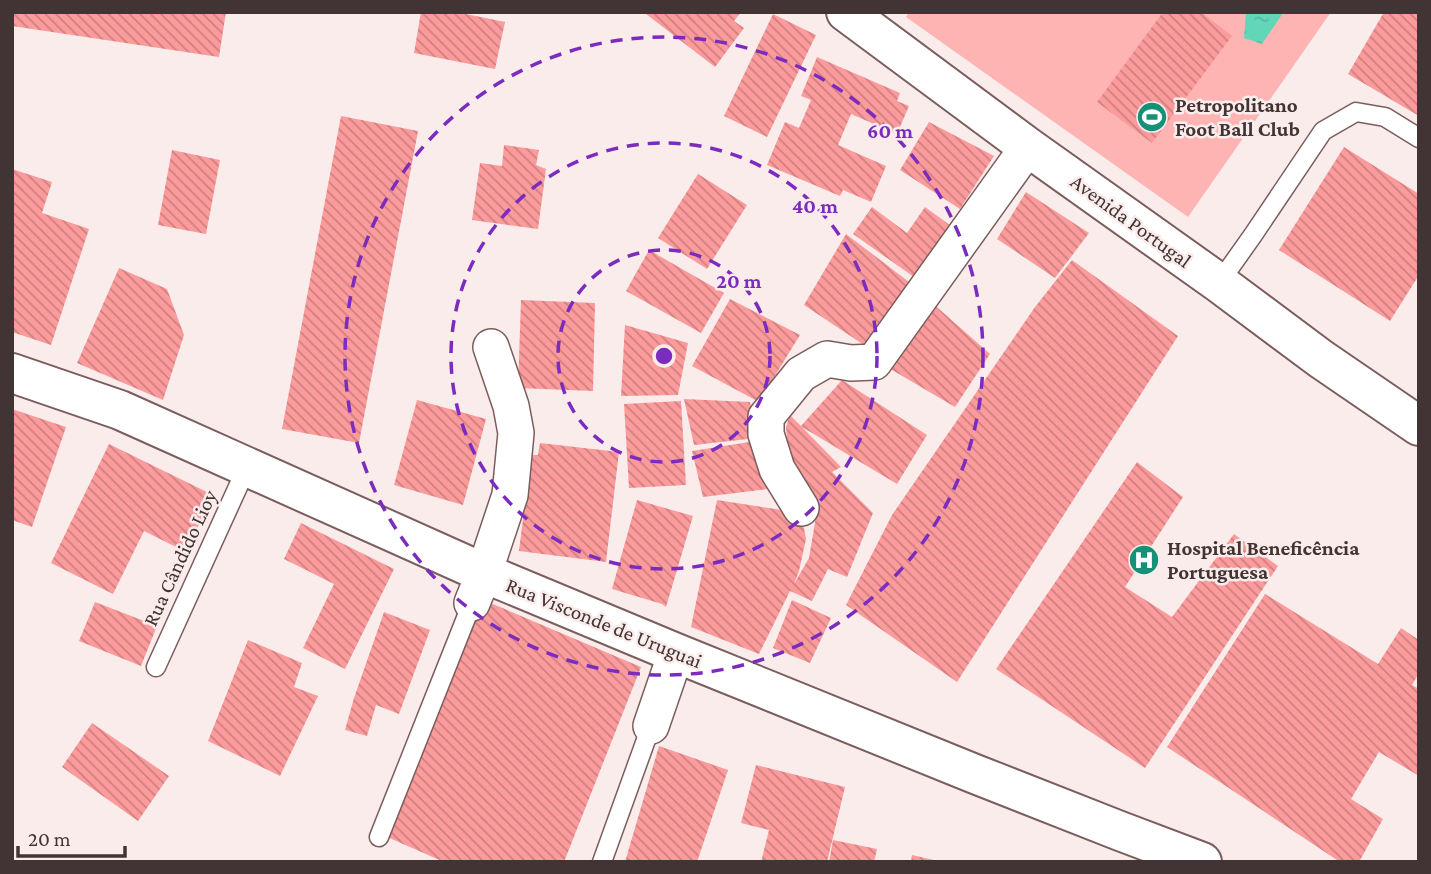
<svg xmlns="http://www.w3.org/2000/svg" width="1431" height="874" font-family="'Crimson Pro',serif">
<defs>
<pattern id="water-ripples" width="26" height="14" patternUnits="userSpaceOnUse" patternTransform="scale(1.75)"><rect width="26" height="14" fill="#62d7b8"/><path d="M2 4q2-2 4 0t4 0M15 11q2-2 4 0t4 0" fill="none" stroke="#56b99f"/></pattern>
<pattern id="building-back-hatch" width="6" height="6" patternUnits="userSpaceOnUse" patternTransform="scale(1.75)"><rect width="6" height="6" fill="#fc9b9c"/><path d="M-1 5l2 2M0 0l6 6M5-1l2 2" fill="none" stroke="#ce7f80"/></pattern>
</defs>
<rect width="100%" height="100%" fill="#fbecec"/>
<path fill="#ffb4b4" d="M909,12H1331L1188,217L906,17Z"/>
<path fill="url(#water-ripples)" d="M1246,12H1281L1283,13L1262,44L1244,38Z"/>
<g fill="url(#building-back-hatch)">
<path d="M12,12H226L219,57L12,26Z"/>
<path d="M421,12H456L505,22L495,69L414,53Z"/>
<path d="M648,12H741L734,21L744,28L715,67L646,14Z"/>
<path d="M1163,12H1201L1232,36L1152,143L1097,102Z"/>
<path d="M1384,12H1419V116L1348,74Z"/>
<path d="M773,14L816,35L767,137L724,116Z"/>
<path d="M817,57L900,93L897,101L909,106L897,134L851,114L838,145L886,166L871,202L843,190L840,196L767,165L785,122L799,128L811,100L801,96Z"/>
<path d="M341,116L418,131L359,443L282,429Z"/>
<path d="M929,122L994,156L960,209L900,170Z"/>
<path d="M504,145L539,150L536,165L546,169L538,229L472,220L480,163L502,166Z"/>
<path d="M1344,147L1419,194V275L1390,321L1279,250Z"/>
<path d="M172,150L220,160L206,234L158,225Z"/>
<path d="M12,169L52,182L42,213L89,229L51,345L12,332Z"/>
<path d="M698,174L747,205L707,269L658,238Z"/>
<path d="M1026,192L1089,233L1055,278L997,239Z"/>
<path d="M872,207L907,233L925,207L958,231L921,282L853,234Z"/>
<path d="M846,234L917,288L870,349L804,305Z"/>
<path d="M649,250L724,293L701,333L626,291Z"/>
<path d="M1072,260L1178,336L957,682L846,605L892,515L1035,307Z"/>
<path d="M119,268L167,289L184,335L163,400L77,363Z"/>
<path d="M730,299L800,335L759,402L692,366Z"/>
<path d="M521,300L595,303L593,391L518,388Z"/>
<path d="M930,301L990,354L955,407L887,367Z"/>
<path d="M625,325L688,343L678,395L621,396Z"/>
<path d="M842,380L927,435L897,484L802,427L841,467L832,472L873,513L847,577L828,569L812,601L790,591L759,654L691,627L717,500L801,513L806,539L799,571L794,584L809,558L818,505L789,462L786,427L790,415L801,426Z"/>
<path d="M684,399L750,402L757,438L694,445Z"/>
<path d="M417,400L486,419L463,505L394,485Z"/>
<path d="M681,401L686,485L629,488L624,404Z"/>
<path d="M12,409L66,427L32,527L12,520Z"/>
<path d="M756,441L767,489L703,497L692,451Z"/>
<path d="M540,443L619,452L606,562L519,551L531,455H538Z"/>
<path d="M109,444L213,495L186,552L144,531L113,594L51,563Z"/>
<path d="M1137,462L1183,497L1125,587L1172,617L1234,534L1278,566L1145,768L996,669Z"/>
<path d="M637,500L693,516L666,607L662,604L612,589Z"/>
<path d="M301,523L394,569L345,669L303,648L334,584L284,559Z"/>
<path d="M1265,594L1378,664L1401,628L1419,640V673L1412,685L1419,689V776L1379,752L1351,799L1383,819L1359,862H1340L1167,747Z"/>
<path d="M481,599L641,667L564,862H444L385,836Z"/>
<path d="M792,600L831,618L810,663L773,648Z"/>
<path d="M95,602L157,626L141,666L79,641Z"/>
<path d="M384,612L430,630L399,714L376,705L367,736L345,730L354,698Z"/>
<path d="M248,640L302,663L294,687L318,696L280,776L208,741Z"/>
<path d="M92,723L169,776L138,821L62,767Z"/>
<path d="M659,746L728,770L697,862H625Z"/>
<path d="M756,765L845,787L827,862H761L769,830L741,823Z"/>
<path d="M833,840L877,849L874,862H829Z"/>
<path d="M912,855L938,861L937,862H911Z"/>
</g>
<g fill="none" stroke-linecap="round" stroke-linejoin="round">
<g stroke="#7a5d5c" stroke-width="21">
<g id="lane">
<path d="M1219,283L1253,235L1323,131L1356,112L1385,117L1419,138"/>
<path d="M156,667L247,467"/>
<path d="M379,837L472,603"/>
<path d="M602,862L651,726"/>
</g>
</g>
<g stroke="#7a5d5c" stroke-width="38">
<g id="street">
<path d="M801,508L777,469L766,434V417L801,374L827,359L851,363L874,362L1028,147"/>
<path d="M472,603L484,573L510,495L516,433L511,406L491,347"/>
<path d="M651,726L676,653"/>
</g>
</g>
<g stroke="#7a5d5c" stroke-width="42">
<g id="secondary">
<path d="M846,12L1028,147L1219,283L1321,359L1419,426"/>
<path d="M12,373L120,410L484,573L676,653L975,774L1120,831L1202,862"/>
</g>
</g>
<use href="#lane" stroke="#fff" stroke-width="18"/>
<use href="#street" stroke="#fff" stroke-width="35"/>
<use href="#secondary" stroke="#fff" stroke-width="38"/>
</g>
<g fill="none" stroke="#7b2cbf" stroke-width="3.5" stroke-dasharray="12 9">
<circle cx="664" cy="356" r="106"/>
<circle cx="664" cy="356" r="213"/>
<circle cx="664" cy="356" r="319"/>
</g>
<defs>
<g id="stadium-disc" transform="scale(1.575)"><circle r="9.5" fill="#159177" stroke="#fbecec"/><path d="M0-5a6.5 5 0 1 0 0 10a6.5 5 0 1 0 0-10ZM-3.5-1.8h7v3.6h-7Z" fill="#fff"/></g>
<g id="hospital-disc" transform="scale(1.575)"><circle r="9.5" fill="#159177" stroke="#fbecec"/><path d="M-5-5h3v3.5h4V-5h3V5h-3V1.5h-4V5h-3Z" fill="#fff"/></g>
</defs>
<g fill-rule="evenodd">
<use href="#stadium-disc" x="1152" y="117"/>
<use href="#hospital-disc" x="1144" y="560"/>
</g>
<g text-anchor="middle" stroke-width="5" stroke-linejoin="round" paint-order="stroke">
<g font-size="21" font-weight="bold" fill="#423434" stroke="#fbecec" text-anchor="start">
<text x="1175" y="112">Petropolitano<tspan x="1175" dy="24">Foot Ball Club</tspan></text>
<text x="1167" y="555">Hospital Beneficência<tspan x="1167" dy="24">Portuguesa</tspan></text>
</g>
<g font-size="21" fill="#423434" stroke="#fbecec">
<text transform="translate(1131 221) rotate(36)" y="7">Avenida Portugal</text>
<text transform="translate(180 558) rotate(-65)" y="7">Rua Cândido Lioy</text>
<text transform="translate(604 623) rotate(22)" y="7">Rua Visconde de Uruguai</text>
</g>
</g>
<circle cx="664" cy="356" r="10" fill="#7b2cbf" stroke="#fbecec" stroke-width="3.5"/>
<g font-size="21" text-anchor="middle" font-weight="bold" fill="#7b2cbf" stroke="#fbecec" stroke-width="5" stroke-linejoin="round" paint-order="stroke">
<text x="890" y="138">60 m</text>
<text x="815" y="213">40 m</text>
<text x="739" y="288">20 m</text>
</g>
<rect width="1431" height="874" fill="none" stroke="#423434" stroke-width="28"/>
<path d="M18 846v10h107v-10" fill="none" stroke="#423434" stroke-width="3.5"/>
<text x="28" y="846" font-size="21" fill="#423434" stroke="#fbecec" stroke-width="5" paint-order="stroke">20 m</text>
</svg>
